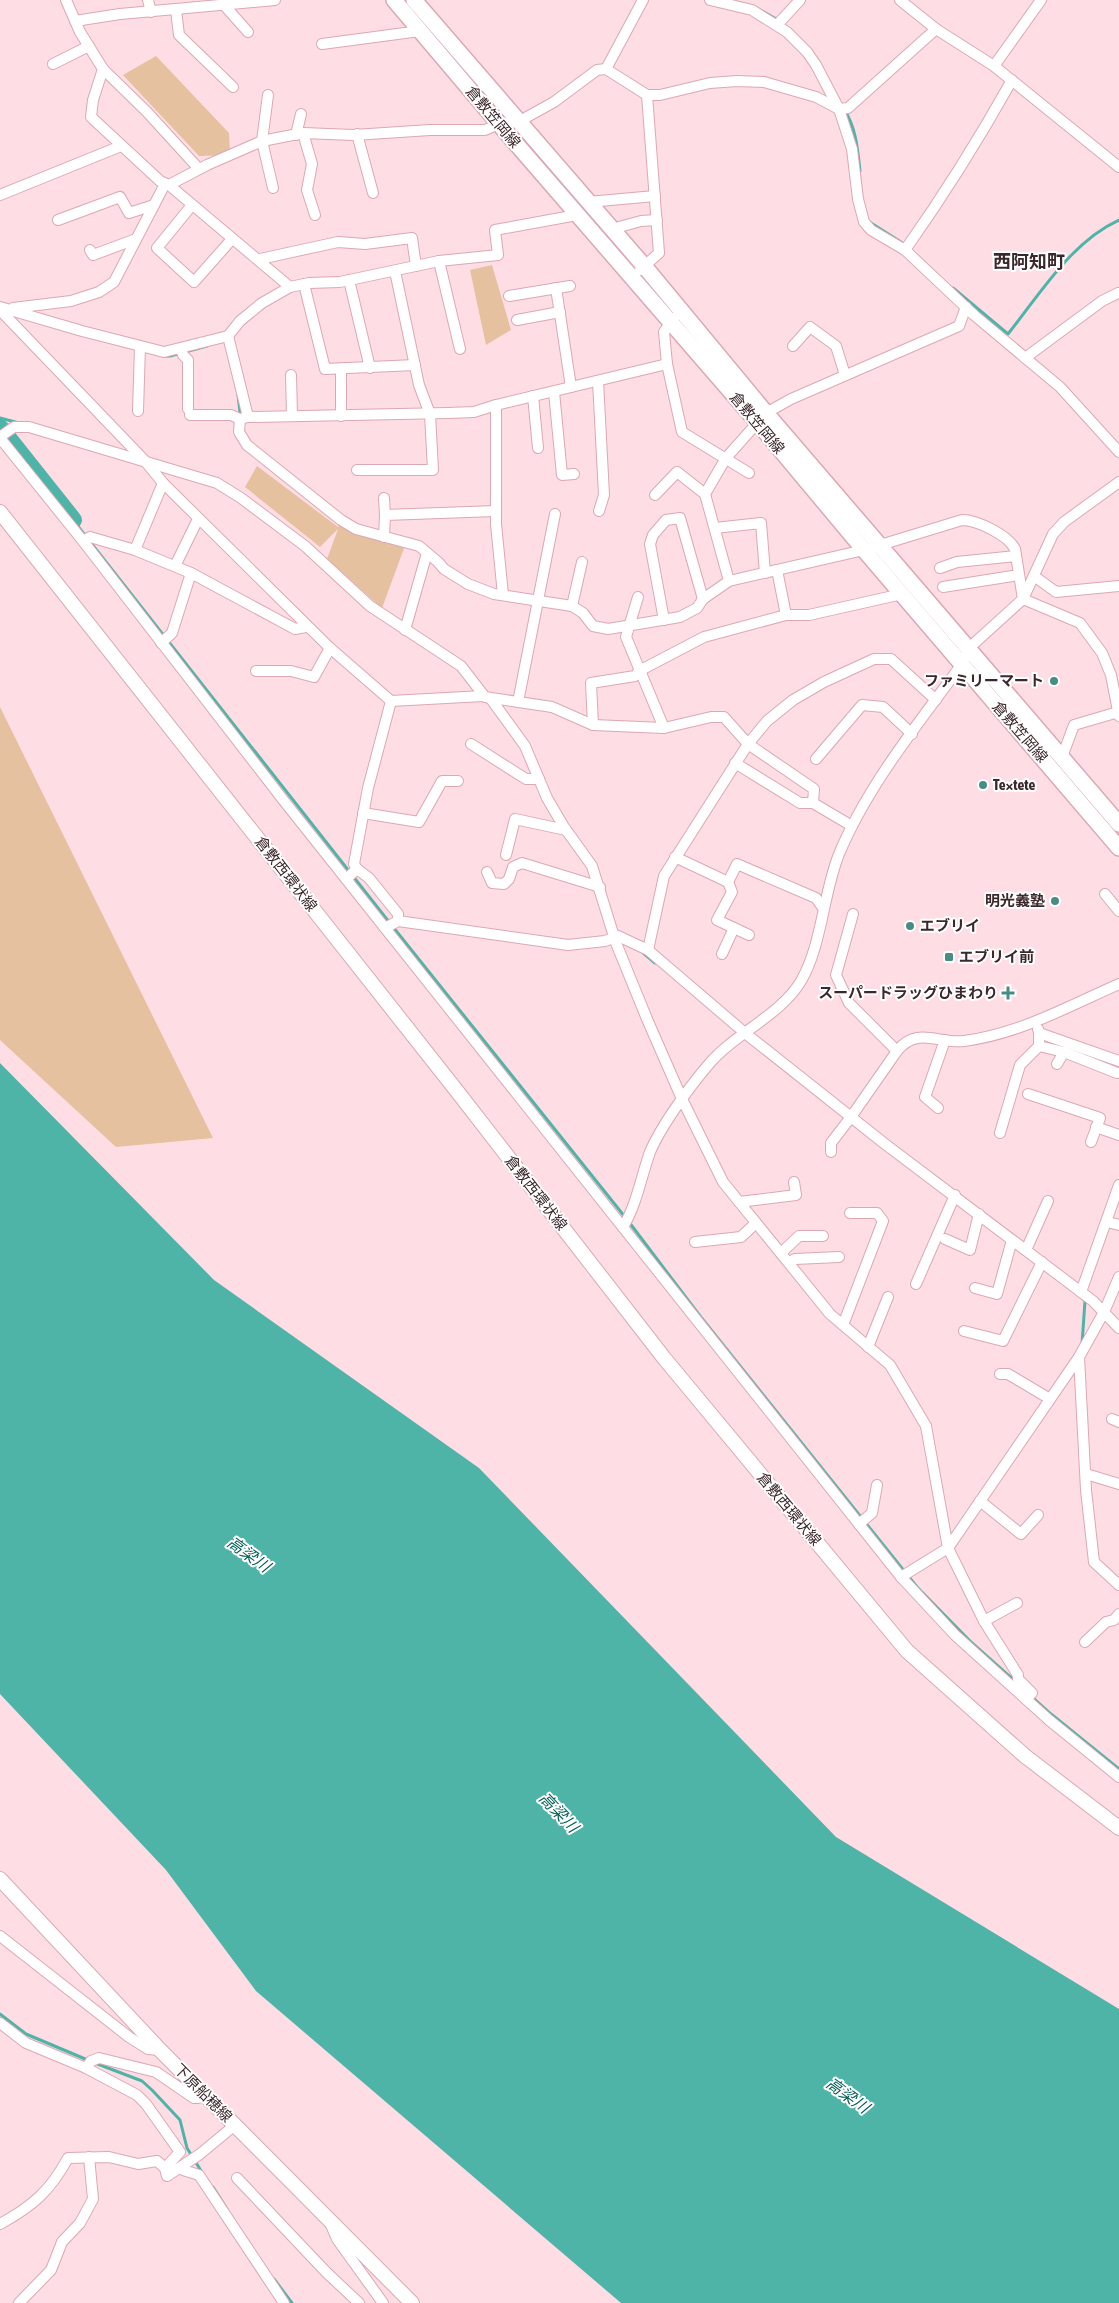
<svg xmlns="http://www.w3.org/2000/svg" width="1119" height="2303" font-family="'Asap Condensed','Noto Sans JP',sans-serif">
<rect width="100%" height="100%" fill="#ffdde4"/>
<g fill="#e5c1a0">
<path d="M156,56L229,133L230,155L199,156L123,75Z"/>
<path d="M492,265L511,330L486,345L470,270Z"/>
<path d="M257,466L338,527L342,519L406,543L382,608L327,559L338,529L320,547L245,487Z"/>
<path d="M0,707L213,1138L116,1147L0,1040Z"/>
</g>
<path fill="#4eb4a7" d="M0,1063L214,1280L479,1468L836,1837L1119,2009V2303H621L256,1991L166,1870L0,1694Z"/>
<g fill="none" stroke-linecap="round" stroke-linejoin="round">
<g stroke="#4eb4a7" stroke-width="3">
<path d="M753,6L778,20"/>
<path d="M844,110C856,126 858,152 860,171"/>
<path d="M871,223L901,242"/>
<path d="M953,288L1008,334C1039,295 1072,241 1119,220"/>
<path d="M163,356H170L207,346"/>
<path d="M238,395L240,412"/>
<path d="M0,418L19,423"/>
<path d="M73,520L389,922"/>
<path d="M393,927L625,1217"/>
<path d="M641,951L655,963"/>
<path d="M629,1222L700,1316L917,1587L970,1641L1015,1681"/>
<path d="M1082,1344L1085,1301L1083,1299"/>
<path d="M1031,1696L1051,1714L1119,1769"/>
<path d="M0,2014L26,2034L90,2061"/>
<path d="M95,2063L142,2081L152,2090L180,2120L187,2148L203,2174"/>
<path d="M213,2187L227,2209"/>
<path d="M274,2279L292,2303"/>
</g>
<path stroke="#4eb4a7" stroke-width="18" d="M0,428L73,520"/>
<g stroke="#dca8b3" stroke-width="12">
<g id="minor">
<path d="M148,0L151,12"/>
<path d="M710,0L752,10L787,32L807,52L816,65L839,109L852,149L858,199L864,222L871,230L905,250L974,315L1060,387L1119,452"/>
<path d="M900,0L936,29L994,66L1119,167"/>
<path d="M224,1V5L248,32"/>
<path d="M176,10L179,35L233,87"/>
<path d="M75,21L120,14L275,0"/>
<path d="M777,25L800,0"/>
<path d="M322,44L420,31"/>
<path d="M53,64L89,46"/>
<path d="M994,66L1041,0"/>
<path d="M103,69L147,112L199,169"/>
<path d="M606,69L643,0"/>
<path d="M268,95L262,141L273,188"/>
<path d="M303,133L312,164L307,190L315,215"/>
<path d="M357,134L373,193"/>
<path d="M296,135L301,114"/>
<path d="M169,185L207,165L262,141L303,133L354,135L430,130H485L499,124L518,122L554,102L597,70L606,69L647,95H660L710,83L737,81L764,82L816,97L839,109L848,108L936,29"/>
<path d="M0,195L121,146"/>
<path d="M588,202L655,196"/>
<path d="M192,205L157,248L194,282L232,239"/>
<path d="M58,220L120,197L129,213L154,205"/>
<path d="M612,229L641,221L657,220"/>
<path d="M90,250L93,255L136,239"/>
<path d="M905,250C944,195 979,139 1012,80"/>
<path d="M260,259L338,242L365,244L412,238L416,266"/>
<path d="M439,261L460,349"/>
<path d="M640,270L659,253L647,95"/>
<path d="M349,280L370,368"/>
<path d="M304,284L325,369L415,365"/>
<path d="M290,287L309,283L340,282L439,261L498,255L495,230L577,215"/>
<path d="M556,288L571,387"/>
<path d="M509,296L570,286"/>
<path d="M0,307L82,331L164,352L228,336L240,321L262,303L290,287L169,185L160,181L91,117L93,100L103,69L80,32L66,0"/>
<path d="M13,308L71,301L99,292L114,282L165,184"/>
<path d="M0,310L145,461L163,483L330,648L314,677L291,671H256"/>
<path d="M674,318L664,332L667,364L682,432L749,473"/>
<path d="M517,320L560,312"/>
<path d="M228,336L248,417L240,419L239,432L247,445L341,520L356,529L419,546L438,562L444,569L468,584L494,594L572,606L583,613L593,626L608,629L680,617L697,608L703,599L729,581L864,550L962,520C977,520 1008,535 1015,549L1023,599"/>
<path d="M793,346L810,327L836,346L845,375"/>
<path d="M181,349L183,355L188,360V409"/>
<path d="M1025,358L1102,301L1118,293"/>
<path d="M341,369V416"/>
<path d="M291,375L292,416"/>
<path d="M598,381L604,495L599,511"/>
<path d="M554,392L562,475L574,474"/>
<path d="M533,396L538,448"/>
<path d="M138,411L140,346"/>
<path d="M190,415H231L240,419"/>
<path d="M248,417L448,413L474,412L496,405"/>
<path d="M0,437L14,427H29L217,483L241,498L305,546L370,606L461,666L485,697L552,707L593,725L664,728L711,717H724L748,744L814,789L813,803"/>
<path d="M0,438L83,541L284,801L901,1577L955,1635L1049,1720L1119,1777"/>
<path d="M357,470H433L430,414L419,385L395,271"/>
<path d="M705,494L726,458L766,413L791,399L959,326L966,307"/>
<path d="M655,495L677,472L705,494L729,581"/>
<path d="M384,498L385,515"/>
<path d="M715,528L761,523L765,573"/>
<path d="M384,537L385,515L496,511"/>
<path d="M83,541L90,537L135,550L191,573L295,629L306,627"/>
<path d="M135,550L163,483"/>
<path d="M175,566L198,519"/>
<path d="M940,568L957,562L1016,556"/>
<path d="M777,570L786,615"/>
<path d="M1034,576L1056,592L1119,586"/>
<path d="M943,587L1019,575"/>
<path d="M503,595L496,524V405L667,364"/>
<path d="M638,597L626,637L664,728"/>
<path d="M1023,599L1080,623L1102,653L1111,675L1119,716"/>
<path d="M572,606L582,562"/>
<path d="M664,620L650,544L653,535L666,520L680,518L703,599"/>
<path d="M405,630L427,553"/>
<path d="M161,643L172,633L191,573"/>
<path d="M330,648L391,701L483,696"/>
<path d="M491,699L525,746L547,798L564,827L592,866L616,943L647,1019L682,1099L723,1182L830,1314L890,1365L926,1426L948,1548L984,1621L1018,1675V1679L1032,1693L1026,1699"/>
<path d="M518,702L555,514"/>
<path d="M593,725L591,683L635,676L639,671L704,637L786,615H809L902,594"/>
<path d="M471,744L526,779H539"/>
<path d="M1062,757L1074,725L1118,712"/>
<path d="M816,759L862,705L883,707L912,734"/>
<path d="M735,763L800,803H813L852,826"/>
<path d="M363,813L419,822L442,781H458"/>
<path d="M506,855L515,819L566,830"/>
<path d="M675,857L728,882L737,864L816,898L823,908"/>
<path d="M357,869L369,878L398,914V921"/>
<path d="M487,872L492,883L504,884L509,879L513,867L522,863L600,887"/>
<path d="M346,879L357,869L354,864L368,788L391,701"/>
<path d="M728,882L732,892L717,920L749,935"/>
<path d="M1105,894L1119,911"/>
<path d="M853,914L836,975L849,1003L897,1051"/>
<path d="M385,928L398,921L568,945L605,941L618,936L648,950L745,1033L885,1144L1093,1301L1119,1328"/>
<path d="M648,950L664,876L748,744L767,721L793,700L824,682L874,659H891L936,700"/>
<path d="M722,954L734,928"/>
<path d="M1038,1029L1039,1033L1119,1061"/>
<path d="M1039,1046L1064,1052L1117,1073"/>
<path d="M1057,1064L1064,1052"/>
<path d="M1028,1094L1100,1118L1091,1142"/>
<path d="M938,1108L925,1097L945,1040"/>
<path d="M1096,1127L1119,1135"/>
<path d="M1000,1133L1020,1065L1039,1046V1033"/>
<path d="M831,1152V1143L851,1117L897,1051C917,1026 938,1044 964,1041C1019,1034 1069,1006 1119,984"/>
<path d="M739,1202L796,1195L794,1182"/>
<path d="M1107,1222L1119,1225"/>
<path d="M623,1227C637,1204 641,1177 650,1152C661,1126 690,1086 709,1064C734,1034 781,1015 801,981C822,945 823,894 839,854C868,785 918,724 962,664L969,648L1023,599L1053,534L1064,522L1119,482"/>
<path d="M945,1239L970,1250L979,1214"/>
<path d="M695,1242L741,1237L756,1223"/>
<path d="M1026,1250L1048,1201"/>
<path d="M781,1253L799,1236H823"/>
<path d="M789,1262L795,1259L839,1257"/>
<path d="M916,1284L955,1195"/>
<path d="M975,1288L997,1294L1012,1240"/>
<path d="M1081,1292L1119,1185"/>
<path d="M843,1325L883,1221L877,1213H850"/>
<path d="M964,1331L1003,1341L1042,1262"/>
<path d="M868,1347L888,1297"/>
<path d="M1079,1357L1086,1490L1094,1562L1119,1585"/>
<path d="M1000,1374H1008L1050,1399"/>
<path d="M1112,1419L1119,1422"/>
<path d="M1086,1474L1119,1484"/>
<path d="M980,1501L1021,1534L1038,1515"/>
<path d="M859,1524L872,1513L877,1485"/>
<path d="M901,1577L948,1548L1079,1357L1104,1312L1119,1277"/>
<path d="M984,1621L1017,1603"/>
<path d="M1085,1642L1106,1622L1114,1620L1119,1614"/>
<path d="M0,1936L129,2037L148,2049L160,2050"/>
<path d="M0,2023L26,2043L86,2068L137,2095L146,2104L180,2152L165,2168L157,2161L138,2164L109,2157L68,2158C50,2191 33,2206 0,2224"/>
<path d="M86,2068L91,2061L99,2058L156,2072L194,2098H198L206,2095"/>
<path d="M165,2168L167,2176L200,2154L235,2125"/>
<path d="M183,2170L199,2175L284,2303"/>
<path d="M237,2178L327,2273L359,2303"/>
<path d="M331,2225L337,2239L383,2303"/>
<path d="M19,2303L51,2270L62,2242L80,2223L93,2199L89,2157"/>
</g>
</g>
<g stroke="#dca8b3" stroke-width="16">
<g id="secondary">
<path d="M0,512L460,1095L664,1358L907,1651L1025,1756L1119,1828"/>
<path d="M0,1879L160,2050L412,2303"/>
</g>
</g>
<g stroke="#dca8b3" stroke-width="18">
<g id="primary">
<path d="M394,0L499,124L758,423L864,550L1119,848"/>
<path d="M414,0L645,267L766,413L1119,824"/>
</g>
</g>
<use href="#minor" stroke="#fff" stroke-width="10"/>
<use href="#secondary" stroke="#fff" stroke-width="14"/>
<use href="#primary" stroke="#fff" stroke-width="15"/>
</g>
<g fill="#478d84" stroke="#fff" stroke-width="2">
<circle cx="1054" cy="681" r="5"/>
<circle cx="983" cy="785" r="5"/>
<circle cx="1055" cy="901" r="5"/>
<circle cx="910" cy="926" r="5"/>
<rect x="944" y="952" width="10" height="10" rx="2.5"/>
<path d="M1005.5 985.5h5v5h5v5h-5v5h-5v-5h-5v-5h5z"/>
</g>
<g text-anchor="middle" stroke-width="4" stroke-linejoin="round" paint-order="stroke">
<g font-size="15" fill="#3c282c" stroke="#fff">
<text transform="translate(493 117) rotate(50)" y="5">倉敷笠岡線</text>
<text transform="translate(757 423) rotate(50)" y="5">倉敷笠岡線</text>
<text transform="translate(1020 732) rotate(49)" y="5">倉敷笠岡線</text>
<text transform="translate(286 874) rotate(52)" y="5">倉敷西環状線</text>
<text transform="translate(536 1193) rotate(52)" y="5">倉敷西環状線</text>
<text transform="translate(789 1509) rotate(50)" y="5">倉敷西環状線</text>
<text transform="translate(203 2093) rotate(45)" y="5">下原船穂線</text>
</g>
<g font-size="15" font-weight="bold" fill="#3c282c" stroke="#fff" text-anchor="end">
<text x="1044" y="686">ファミリーマート</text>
<text x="993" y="790" text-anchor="start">Te×tete</text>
<text x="1045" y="906">明光義塾</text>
<text x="920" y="931" text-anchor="start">エブリイ</text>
<text x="959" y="962" text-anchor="start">エブリイ前</text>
<text x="998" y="998">スーパードラッグひまわり</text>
</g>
<g font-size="16" font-style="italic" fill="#045f57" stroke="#fff">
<text transform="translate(249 1554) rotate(36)" y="6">高梁川</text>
<text transform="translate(559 1812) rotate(46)" y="6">高梁川</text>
<text transform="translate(848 2095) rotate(36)" y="6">高梁川</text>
</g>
<g font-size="18" font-weight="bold" fill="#3c282c" stroke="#fff">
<text x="1029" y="268">西阿知町</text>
</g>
</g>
</svg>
